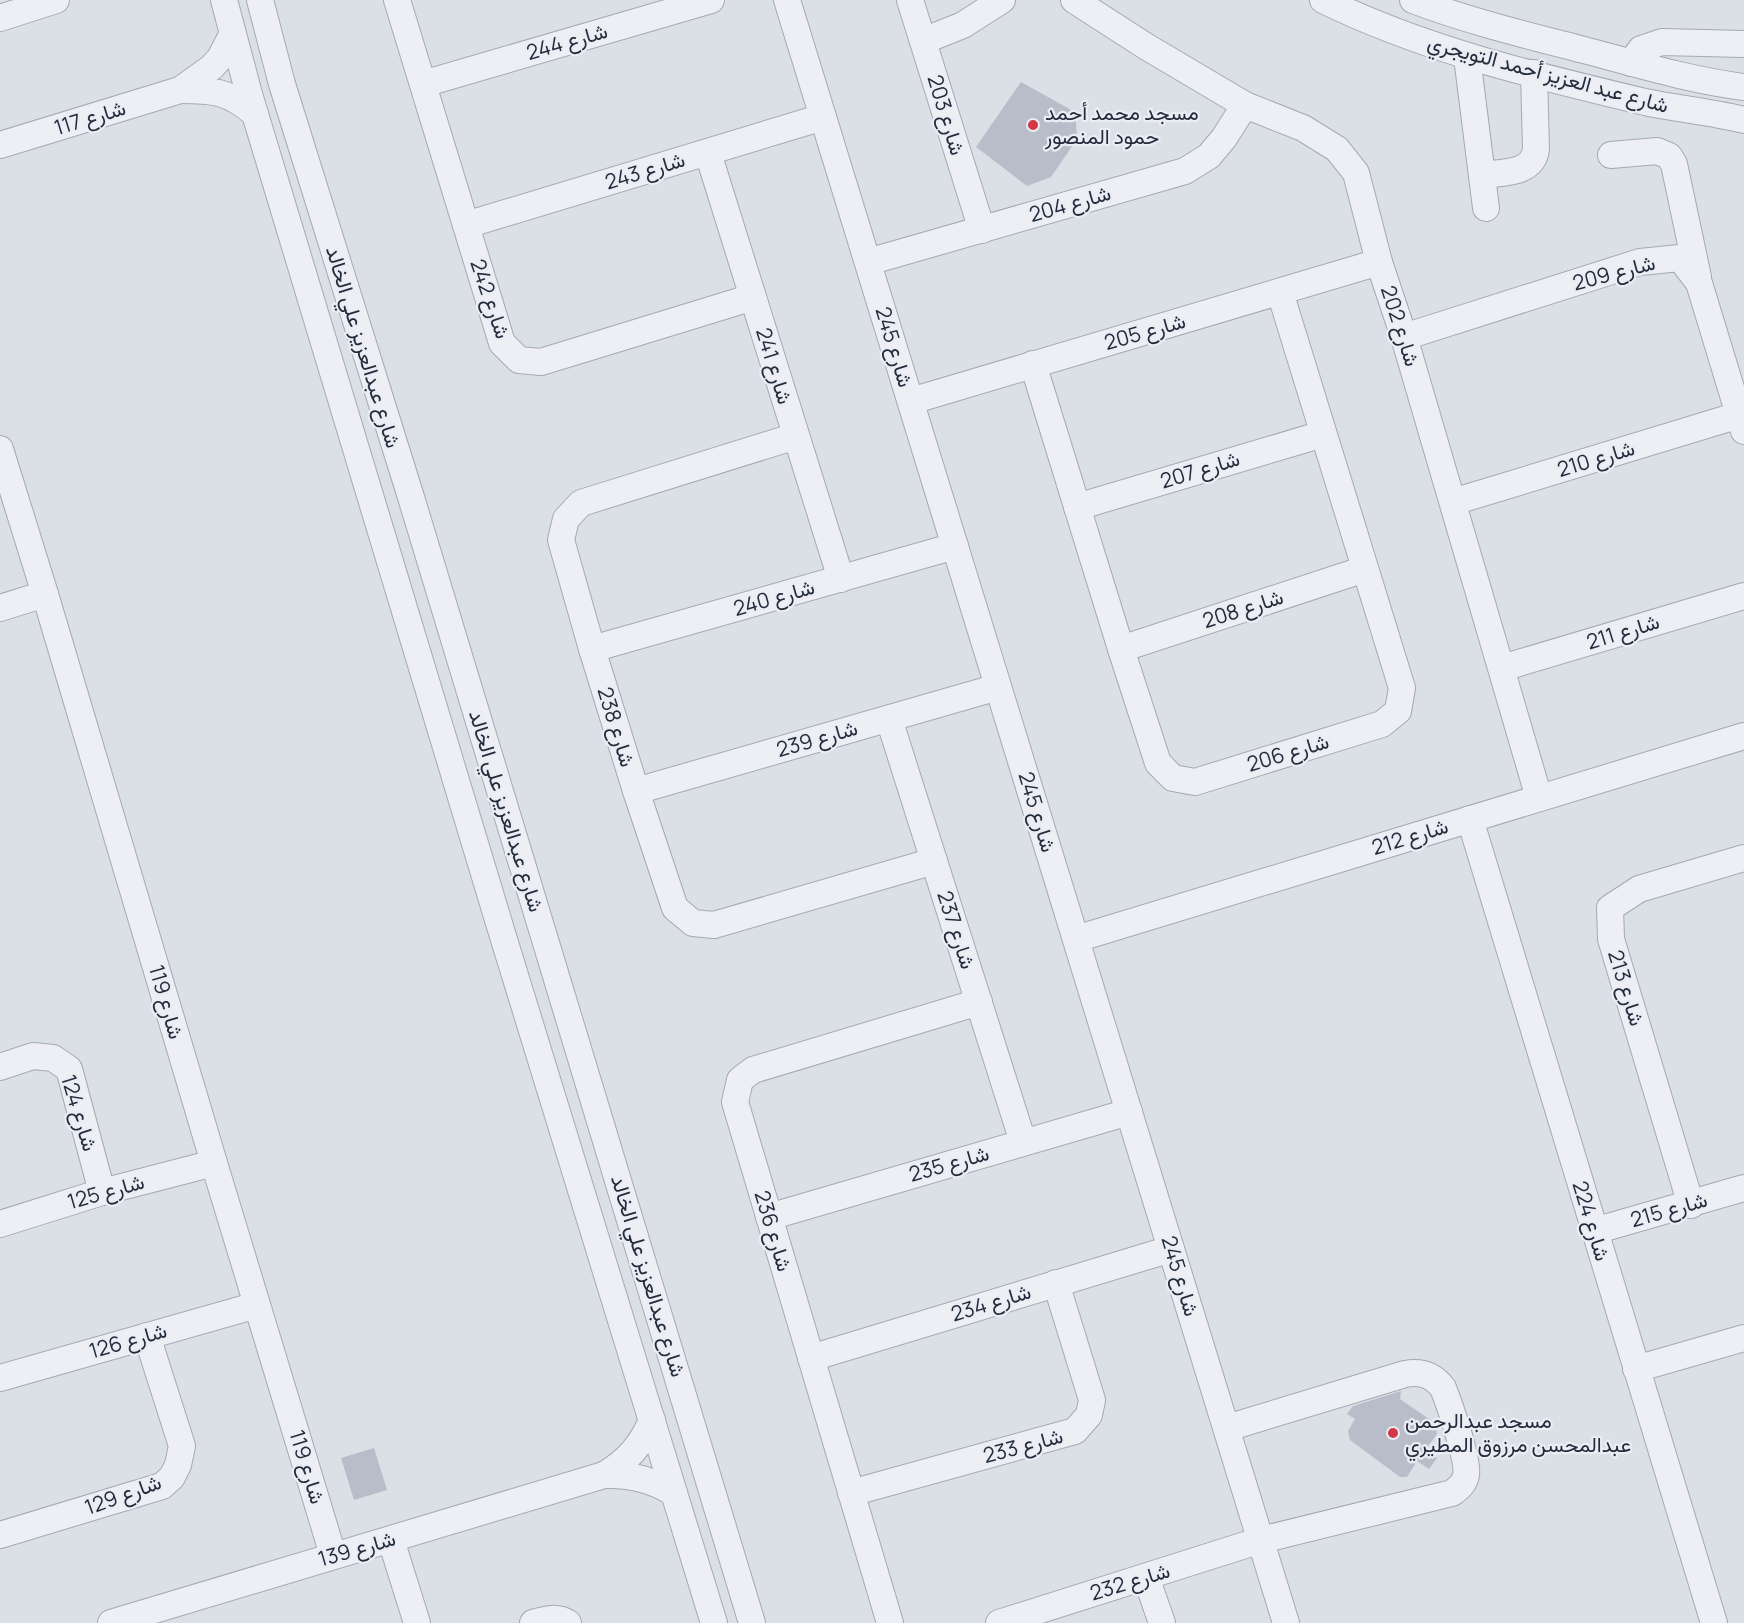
<svg xmlns="http://www.w3.org/2000/svg" width="1744" height="1623" font-family="Manrope,Vazirmatn,sans-serif">
<rect width="100%" height="100%" fill="#dbdfe6"/>
<g fill="#b8bdc9">
<path d="M1021,82L1075,112L1077,139L1051,177L1027,186L976,147Z"/>
<path d="M1401,1391L1400,1399L1435,1423L1437,1434L1425,1450L1437,1458L1429,1469L1417,1461L1407,1477H1400L1350,1440L1348,1431L1355,1419L1347,1414L1353,1406Z"/>
<path d="M374,1448L387,1490L354,1500L341,1458Z"/>
</g>
<g fill="none" stroke-linecap="round" stroke-linejoin="round">
<g stroke="#a4a9b3" stroke-width="28">
<g id="minor">
<path d="M224,0L249,94L502,933L714,1623"/>
<path d="M260,0L282,84L410,494L752,1623"/>
<path d="M397,0L502,343L519,360L541,362L753,297"/>
<path d="M787,0L1286,1623"/>
<path d="M910,0L982,230"/>
<path d="M1074,0L1147,47L1245,105L1303,128L1337,149L1356,173L1379,262L1404,337L1539,798"/>
<path d="M1323,0C1425,50 1536,76 1645,102C1678,109 1712,112 1744,120"/>
<path d="M1413,0C1468,21 1526,35 1584,50C1637,64 1689,80 1744,87"/>
<path d="M0,18L56,0"/>
<path d="M923,41L963,25L1002,0"/>
<path d="M1467,57L1486,208"/>
<path d="M1631,63L1641,49L1662,42L1744,44"/>
<path d="M423,84L711,0"/>
<path d="M180,90C213,90 229,91 255,114"/>
<path d="M0,145L180,90L212,67L220,58L232,35"/>
<path d="M708,153L841,579"/>
<path d="M1611,155L1657,151L1669,156L1674,164L1698,277"/>
<path d="M1482,175C1501,172 1533,175 1536,149L1534,73"/>
<path d="M466,225L823,117"/>
<path d="M868,262L1185,171L1209,156L1224,138L1245,105"/>
<path d="M1404,337L1640,262L1680,258L1699,283L1744,431"/>
<path d="M1033,364L1121,649L1158,763L1173,778L1195,782L1382,724L1398,711L1402,688L1280,292"/>
<path d="M911,401L1379,262"/>
<path d="M796,436L581,503L566,519L561,540L592,649L636,791L675,908L693,923L714,925L934,861"/>
<path d="M0,449L45,594L214,1163L333,1555"/>
<path d="M1453,502L1739,415"/>
<path d="M1077,507L1323,434"/>
<path d="M0,608L45,594"/>
<path d="M592,649L955,546"/>
<path d="M1121,649L1365,569"/>
<path d="M1502,668L1744,596"/>
<path d="M889,719L1023,1142"/>
<path d="M636,791L998,687"/>
<path d="M1470,819L1714,1623"/>
<path d="M1076,939L1744,736"/>
<path d="M0,1067L33,1056L53,1058L69,1069L102,1192"/>
<path d="M1691,1205L1611,939L1610,908L1639,889L1744,858"/>
<path d="M769,1217L1129,1112"/>
<path d="M0,1224L102,1192L214,1163"/>
<path d="M1594,1231L1744,1188"/>
<path d="M811,1358L1171,1249"/>
<path d="M1636,1369L1744,1338"/>
<path d="M0,1378L257,1305"/>
<path d="M604,1475C627,1461 641,1446 652,1420"/>
<path d="M851,1493L1075,1431L1089,1415L1092,1400L1056,1283"/>
<path d="M0,1535L162,1486L172,1477L178,1465L182,1446L147,1336"/>
<path d="M391,1540L417,1623"/>
<path d="M1146,1577L1162,1623"/>
<path d="M111,1623L604,1475C630,1474 652,1479 674,1493"/>
<path d="M533,1623C546,1619 557,1616 568,1623"/>
<path d="M890,1623L735,1102L740,1080L753,1070L979,1002"/>
<path d="M999,1623L1261,1540L1452,1493C1459,1488 1465,1483 1466,1475C1469,1461 1449,1403 1443,1388C1433,1375 1421,1371 1405,1374L1227,1428"/>
</g>
</g>
<use href="#minor" stroke="#edeff4" stroke-width="26"/>
</g>
<g fill="#d33847" stroke="#eaedf4" stroke-width="2">
<circle cx="1033" cy="125" r="6"/>
<circle cx="1393" cy="1433" r="6"/>
</g>
<g text-anchor="middle" stroke-width="4.5" stroke-linejoin="round" paint-order="stroke">
<g font-size="21" fill="#242c3c" stroke="#eaedf4">
<text transform="translate(567 42) rotate(-16)" y="7">شارع 244</text>
<text transform="translate(1548 74) rotate(15)" y="7">شارع عبد العزيز أحمد التويجري</text>
<text transform="translate(946 115) rotate(73)" y="7">شارع 203</text>
<text transform="translate(90 118) rotate(-17)" y="7">شارع 117</text>
<text transform="translate(645 171) rotate(-17)" y="7">شارع 243</text>
<text transform="translate(1070 204) rotate(-16)" y="7">شارع 204</text>
<text transform="translate(1614 273) rotate(-15)" y="7">شارع 209</text>
<text transform="translate(490 299) rotate(71)" y="7">شارع 242</text>
<text transform="translate(1400 326) rotate(72)" y="7">شارع 202</text>
<text transform="translate(1145 332) rotate(-16)" y="7">شارع 205</text>
<text transform="translate(363 347) rotate(73)" y="7">شارع عبدالعزيز علي الخالد</text>
<text transform="translate(894 347) rotate(73)" y="7">شارع 245</text>
<text transform="translate(774 366) rotate(73)" y="7">شارع 241</text>
<text transform="translate(1596 459) rotate(-17)" y="7">شارع 210</text>
<text transform="translate(1200 470) rotate(-17)" y="7">شارع 207</text>
<text transform="translate(774 598) rotate(-16)" y="7">شارع 240</text>
<text transform="translate(1243 609) rotate(-18)" y="7">شارع 208</text>
<text transform="translate(1623 632) rotate(-17)" y="7">شارع 211</text>
<text transform="translate(616 727) rotate(73)" y="7">شارع 238</text>
<text transform="translate(817 739) rotate(-16)" y="7">شارع 239</text>
<text transform="translate(1288 753) rotate(-17)" y="7">شارع 206</text>
<text transform="translate(506 811) rotate(73)" y="7">شارع عبدالعزيز علي الخالد</text>
<text transform="translate(1037 812) rotate(73)" y="7">شارع 245</text>
<text transform="translate(1410 837) rotate(-17)" y="7">شارع 212</text>
<text transform="translate(956 930) rotate(72)" y="7">شارع 237</text>
<text transform="translate(1626 988) rotate(73)" y="7">شارع 213</text>
<text transform="translate(166 1002) rotate(74)" y="7">شارع 119</text>
<text transform="translate(79 1113) rotate(73)" y="7">شارع 124</text>
<text transform="translate(949 1164) rotate(-16)" y="7">شارع 235</text>
<text transform="translate(106 1192) rotate(-16)" y="7">شارع 125</text>
<text transform="translate(1669 1210) rotate(-16)" y="7">شارع 215</text>
<text transform="translate(1591 1221) rotate(73)" y="7">شارع 224</text>
<text transform="translate(773 1231) rotate(73)" y="7">شارع 236</text>
<text transform="translate(648 1276) rotate(73)" y="7">شارع عبدالعزيز علي الخالد</text>
<text transform="translate(1180 1276) rotate(73)" y="7">شارع 245</text>
<text transform="translate(991 1303) rotate(-17)" y="7">شارع 234</text>
<text transform="translate(128 1341) rotate(-16)" y="7">شارع 126</text>
<text transform="translate(1023 1446) rotate(-15)" y="7">شارع 233</text>
<text transform="translate(307 1467) rotate(73)" y="7">شارع 119</text>
<text transform="translate(123 1495) rotate(-20)" y="7">شارع 129</text>
<text transform="translate(357 1549) rotate(-16)" y="7">شارع 139</text>
<text transform="translate(1130 1582) rotate(-17)" y="7">شارع 232</text>
</g>
<g font-size="21" fill="#242c3c" stroke="#eaedf4" text-anchor="start">
<text x="1045" y="120">مسجد محمد أحمد<tspan x="1045" dy="24">حمود المنصور</tspan></text>
<text x="1405" y="1428">مسجد عبدالرحمن<tspan x="1405" dy="24">عبدالمحسن مرزوق المطيري</tspan></text>
</g>
</g>
</svg>
